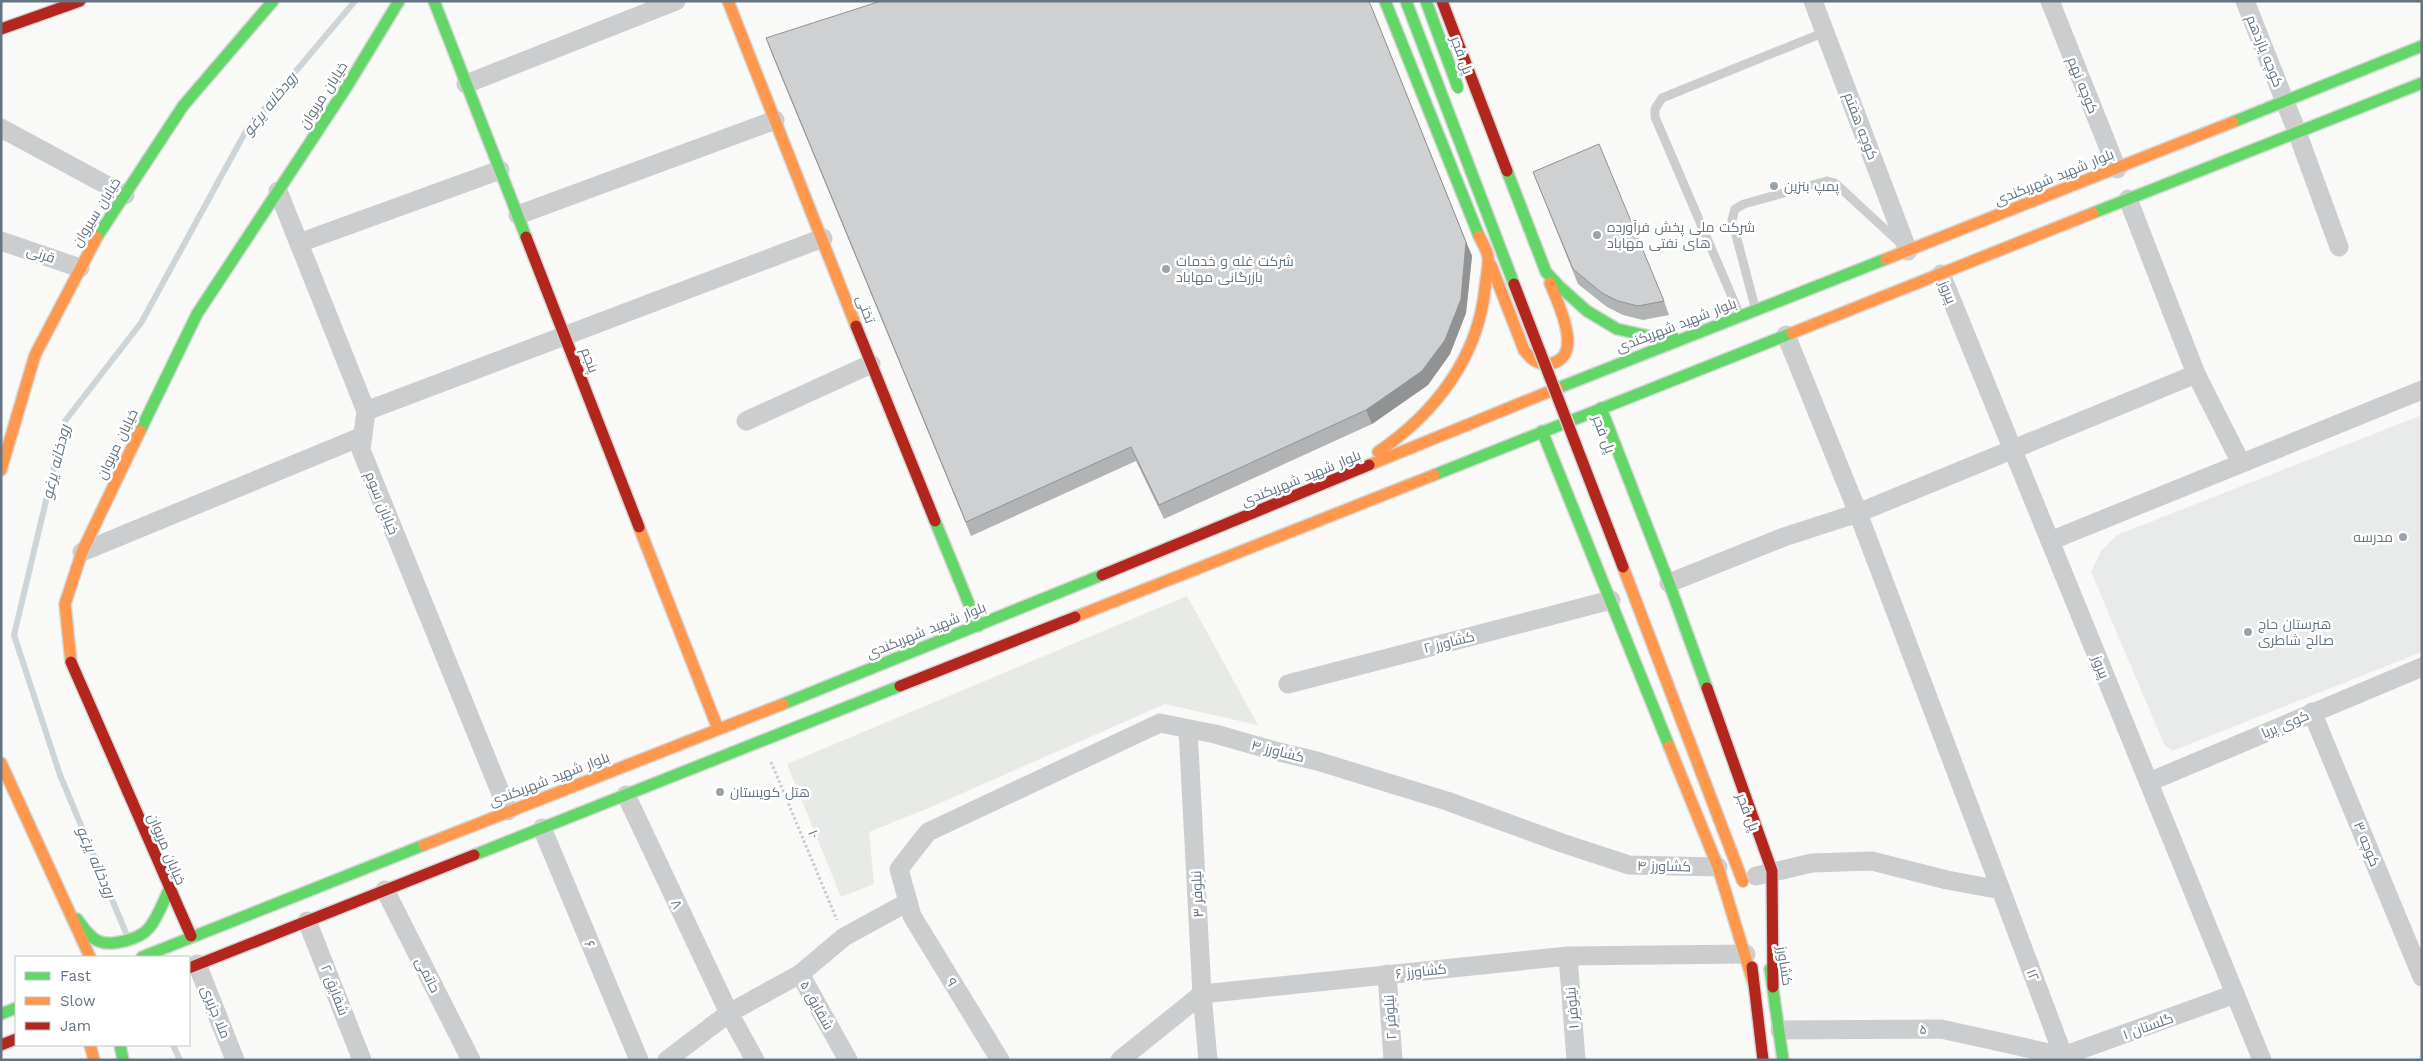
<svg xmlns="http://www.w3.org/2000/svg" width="2423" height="1061" font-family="'Work Sans',Cairo,sans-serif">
<rect width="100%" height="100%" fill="#f9f9f8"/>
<path fill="#e9eaea" d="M2422,415V652L2172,751L2164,744L2091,572L2101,551L2117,535Z"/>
<path fill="#e7eae6" d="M1187,596L1258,725L1165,704L931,807L869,832L874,884L841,897L787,764Z"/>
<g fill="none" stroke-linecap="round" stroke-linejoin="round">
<g stroke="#ced5d8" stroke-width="6">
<path d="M126,933L60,775L14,635L65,421L141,323L247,129L355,1"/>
<path d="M173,1045L180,1060"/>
</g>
<g stroke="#d5d6d6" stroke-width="14">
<g id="fast">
<path d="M434,1L526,237"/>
<path d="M1385,1L1479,236"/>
<path d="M2233,122L2422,46"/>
<path d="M1507,171L1546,272L1559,286L1587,311L1617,329L1653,337H1673"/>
<path d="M2093,213L2422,83"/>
<path d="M97,237L183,106L273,1"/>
<path d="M1558,388L1886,259"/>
<path d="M1601,408L1669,583L1707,688"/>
<path d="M140,431L197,314L346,88L399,1"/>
<path d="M1542,431L1669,746"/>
<path d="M1434,475L1792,333"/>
<path d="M935,521L978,626"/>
<path d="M783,704L1102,575"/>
<path d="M474,855L900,686"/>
<path d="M77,919C83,927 89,937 98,941C112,947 140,939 149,928C158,917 163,902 169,890"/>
<path d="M142,957L424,845"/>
<path d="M1770,969L1783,1060"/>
<path d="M1,1014L16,1008"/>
<path d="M120,1045L123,1060"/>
</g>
</g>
<g stroke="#d5d6d6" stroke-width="14">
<g id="slow">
<path d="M728,1L856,326"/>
<path d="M1886,259L2233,122"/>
<path d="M1491,265L1524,350C1530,358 1536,364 1547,364C1587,361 1558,303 1550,283"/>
<path d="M1792,333L2093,213"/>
<path d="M1378,452C1435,413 1478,358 1485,288C1486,278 1489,266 1488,257C1487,250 1482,242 1479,236"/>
<path d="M1369,465L1558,388"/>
<path d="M1,470L35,355L97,237"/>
<path d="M639,527L718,729"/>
<path d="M1075,617L1434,475"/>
<path d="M71,662L65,604L82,552L140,431"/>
<path d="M1669,746L1718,867L1754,985"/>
<path d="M1,763L90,957"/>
<path d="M424,845L783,704"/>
<path d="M90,1045L94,1060"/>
</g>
</g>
<g stroke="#d5d6d6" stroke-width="14">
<g id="jam">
<path d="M1442,1L1507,171"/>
<path d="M1,29L80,1"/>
<path d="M526,237L639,527"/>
<path d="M856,326L935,521"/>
<path d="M1102,575L1369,465"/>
<path d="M71,662L191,936"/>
<path d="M900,686L1075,617"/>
<path d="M1707,688L1772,871L1773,987"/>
<path d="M1752,967L1763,1060"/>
<path d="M189,968L474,855"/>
<path d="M1,1045L16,1039"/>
</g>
</g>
<path stroke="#cacbcc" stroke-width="3" stroke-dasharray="2.5 2.5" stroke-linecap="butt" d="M771,762L837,920"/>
<g stroke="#cccdce" stroke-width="9">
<path d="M1755,307L1732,220L1735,209L1744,204L1827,181L1835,183L1900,243"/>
<path d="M1739,313L1655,117V109L1662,98L1825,32"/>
</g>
<g stroke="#cccdce" stroke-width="19">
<path d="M1813,1L1908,251"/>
<path d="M2050,1L2117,169"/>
<path d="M2245,1L2297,132L2339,247"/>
<path d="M466,84L676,1"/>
<path d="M1,128L125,195"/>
<path d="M278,191L366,411L361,450L508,811"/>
<path d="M518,215L775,120"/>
<path d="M1,241L80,268"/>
<path d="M299,243L500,170"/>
<path d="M1941,274L2262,1060"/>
<path d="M1786,335L1858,513L2196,374L2128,199"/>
<path d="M2196,374L2241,463"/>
<path d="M366,411L823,238"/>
<path d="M746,421L871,364"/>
<path d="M2050,541L2422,390"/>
<path d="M82,552L363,436"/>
<path d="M1669,583L1784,537L1858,513L2001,890L1947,880L1872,861L1812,863L1756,876"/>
<path d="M1288,684L1611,600"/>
<path d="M2312,712L2422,977"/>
<path d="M1188,729L1202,994L1208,1060"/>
<path d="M2149,782L2422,667"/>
<path d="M626,795L729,1013L755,1060"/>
<path d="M542,828L639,1060"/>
<path d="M385,890L471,1060"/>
<path d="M2001,890L2065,1060"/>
<path d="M307,921L362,1060"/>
<path d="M1568,956L1576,1060"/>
<path d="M197,964L235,1060"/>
<path d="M1387,974L1393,1060"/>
<path d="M1780,1030L1941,1029L2063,1056"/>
<path d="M667,1060L729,1013L800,974"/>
<path d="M848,1060L800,974L844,937L908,902"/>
<path d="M1000,1060L912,916L899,869L928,832L1160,723L1215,734L1275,751L1317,761L1447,801L1562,843L1629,865L1718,867"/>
<path d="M1120,1060L1202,994L1568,956L1746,954"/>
<path d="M2063,1060V1056L2235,994"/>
</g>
<use href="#fast" stroke="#63d668" stroke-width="11"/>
<use href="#slow" stroke="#ff974d" stroke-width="11"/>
<use href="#jam" stroke="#b3261e" stroke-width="11"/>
<g stroke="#d5d6d6" stroke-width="14" stroke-linecap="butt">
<g id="fast-bridge">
<path d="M1406,1L1514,284"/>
<path d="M1426,1L1458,88"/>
</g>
</g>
<g stroke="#d5d6d6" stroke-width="14" stroke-linecap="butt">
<path id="slow-bridge" d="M1623,567L1743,882"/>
</g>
<g stroke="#d5d6d6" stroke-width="14" stroke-linecap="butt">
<path id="jam-bridge" d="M1514,284L1623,567"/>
</g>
<use href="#fast-bridge" stroke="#63d668" stroke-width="11"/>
<use href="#slow-bridge" stroke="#ff974d" stroke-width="11"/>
<use href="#jam-bridge" stroke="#b3261e" stroke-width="11"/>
</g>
<g fill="#b2b3b5">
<path d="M1371,6L1472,256L1466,313L1450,354L1428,385L1372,424L1164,519L1136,461L971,536L771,52L766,38Z"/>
<path d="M1533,172L1664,301L1669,315L1643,320L1623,315L1607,307L1578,284Z"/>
</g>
<path fill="#919293" d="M1466,242L1472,256L1466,313L1450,354L1428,385L1372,424L1366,410Z"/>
<g fill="#cfd0d2" stroke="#919293">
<path d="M881,1H1369L1466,242L1461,299L1445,340L1422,371L1366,410L1159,505L1131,447L966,522L766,38Z"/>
<path d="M1599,144L1664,301L1638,306L1618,301L1602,293L1573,269L1533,172Z"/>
</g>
<g fill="#99a3ab" stroke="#fff" stroke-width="2">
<circle cx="1774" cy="186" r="5"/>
<circle cx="1597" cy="235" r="5"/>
<circle cx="1166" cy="269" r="5"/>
<circle cx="2403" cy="537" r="5"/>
<circle cx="2248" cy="632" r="5"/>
<circle cx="720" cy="792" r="5"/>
</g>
<g text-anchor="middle" stroke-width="5" stroke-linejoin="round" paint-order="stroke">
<g font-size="14" fill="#657482" stroke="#fff">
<text transform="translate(2265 51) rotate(68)" y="5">کوچه یازدهم</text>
<text transform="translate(1462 55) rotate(70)" y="5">پل فجر</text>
<text transform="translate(2083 85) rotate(68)" y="5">کوچه نهم</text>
<text transform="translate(323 95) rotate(-57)" y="5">خیابان مریوان</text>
<text transform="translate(1861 126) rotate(69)" y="5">کوچه هفتم</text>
<text transform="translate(2054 177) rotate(-22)" y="5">بلوار شهید شهریکندی</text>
<text transform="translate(96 212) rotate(-58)" y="5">خیابان سیروان</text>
<text transform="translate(41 254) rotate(18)" y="5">قرنی</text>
<text transform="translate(1948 292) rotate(68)" y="5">پیروز</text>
<text transform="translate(866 309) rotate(69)" y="5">تختی</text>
<text transform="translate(1676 325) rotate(-21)" y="5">بلوار شهید شهریکندی</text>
<text transform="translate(590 360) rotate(69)" y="5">پنجم</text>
<text transform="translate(1604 434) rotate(69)" y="5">پل فجر</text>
<text transform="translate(117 444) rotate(-64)" y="5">خیابان مریوان</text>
<text transform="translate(1301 478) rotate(-22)" y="5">بلوار شهید شهریکندی</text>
<text transform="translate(382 503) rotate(68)" y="5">خیابان سوم</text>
<text transform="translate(926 630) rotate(-22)" y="5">بلوار شهید شهریکندی</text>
<text transform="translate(1449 642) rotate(-14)" y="5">کشاورز ۲</text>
<text transform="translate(2101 667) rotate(68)" y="5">پیروز</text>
<text transform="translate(2285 724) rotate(-23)" y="5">کوی پریا</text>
<text transform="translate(1278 751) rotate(14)" y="5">کشاورز ۴</text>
<text transform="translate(549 779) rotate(-21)" y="5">بلوار شهید شهریکندی</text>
<text transform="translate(1748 812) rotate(69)" y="5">پل فجر</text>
<text transform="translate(814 834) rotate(67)" y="5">۱۰</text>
<text transform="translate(2367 844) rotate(68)" y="5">کوچه ۳</text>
<text transform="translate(167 849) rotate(67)" y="5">خیابان مریوان</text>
<text transform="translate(1664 866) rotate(1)" y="5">کشاورز ۴</text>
<text transform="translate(1197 894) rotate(-93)" y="5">نیلوفر ۳</text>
<text transform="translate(677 904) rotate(65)" y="5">۸</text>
<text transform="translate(590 944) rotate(67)" y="5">۶</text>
<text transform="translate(1785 966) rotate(81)" y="5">کشاورز</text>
<text transform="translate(1421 971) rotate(-6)" y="5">کشاورز ۶</text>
<text transform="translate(428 975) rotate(63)" y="5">حاتمی</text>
<text transform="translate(2033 975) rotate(69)" y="5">۱۲</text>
<text transform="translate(952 982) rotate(59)" y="5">۹</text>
<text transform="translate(335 990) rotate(69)" y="5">شقایق ۲</text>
<text transform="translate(817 1005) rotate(61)" y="5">شقایق ۵</text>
<text transform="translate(1572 1008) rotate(-95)" y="5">نیلوفر ۱</text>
<text transform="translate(216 1012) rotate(68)" y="5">ملا جزیری</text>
<text transform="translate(1390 1017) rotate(-94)" y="5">نیلوفر ۲</text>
<text transform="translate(2148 1026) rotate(-20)" y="5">گلستان ۱</text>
<text x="1923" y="1034">۵</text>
</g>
<g font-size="14" fill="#657482" stroke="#fff" text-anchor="start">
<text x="1784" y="191">پمپ بنزین</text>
<text x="1607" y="232">شرکت ملی پخش فرآورده<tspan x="1607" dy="16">های نفتی مهاباد</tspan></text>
<text x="1176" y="266">شرکت غله و خدمات<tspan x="1176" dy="16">بازرگانی مهاباد</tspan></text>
<text x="2393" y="542" text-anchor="end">مدرسه</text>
<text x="2258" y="629">هنرستان حاج<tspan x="2258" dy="16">صالح شاطری</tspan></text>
<text x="730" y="797">هتل کویستان</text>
</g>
<g font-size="15" font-style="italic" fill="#657983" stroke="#fff">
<text transform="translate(270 104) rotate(-51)" y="5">رودخانه یرغو</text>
<text transform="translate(56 462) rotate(-76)" y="5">رودخانه یرغو</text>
<text transform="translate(96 862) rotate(67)" y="5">رودخانه یرغو</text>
</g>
</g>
<rect width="2423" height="1061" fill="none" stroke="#657482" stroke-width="5"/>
<rect x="15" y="956" width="175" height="90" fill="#ffffff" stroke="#c1c7cd"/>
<rect x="25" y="972" width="25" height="8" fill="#63d668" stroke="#c1c7cd"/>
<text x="60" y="981" font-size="15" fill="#657482">Fast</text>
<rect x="25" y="997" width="25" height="8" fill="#ff974d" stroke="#c1c7cd"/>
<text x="60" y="1006" font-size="15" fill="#657482">Slow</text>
<rect x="25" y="1022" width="25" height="8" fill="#b3261e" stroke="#c1c7cd"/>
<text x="60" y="1031" font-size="15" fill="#657482">Jam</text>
</svg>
